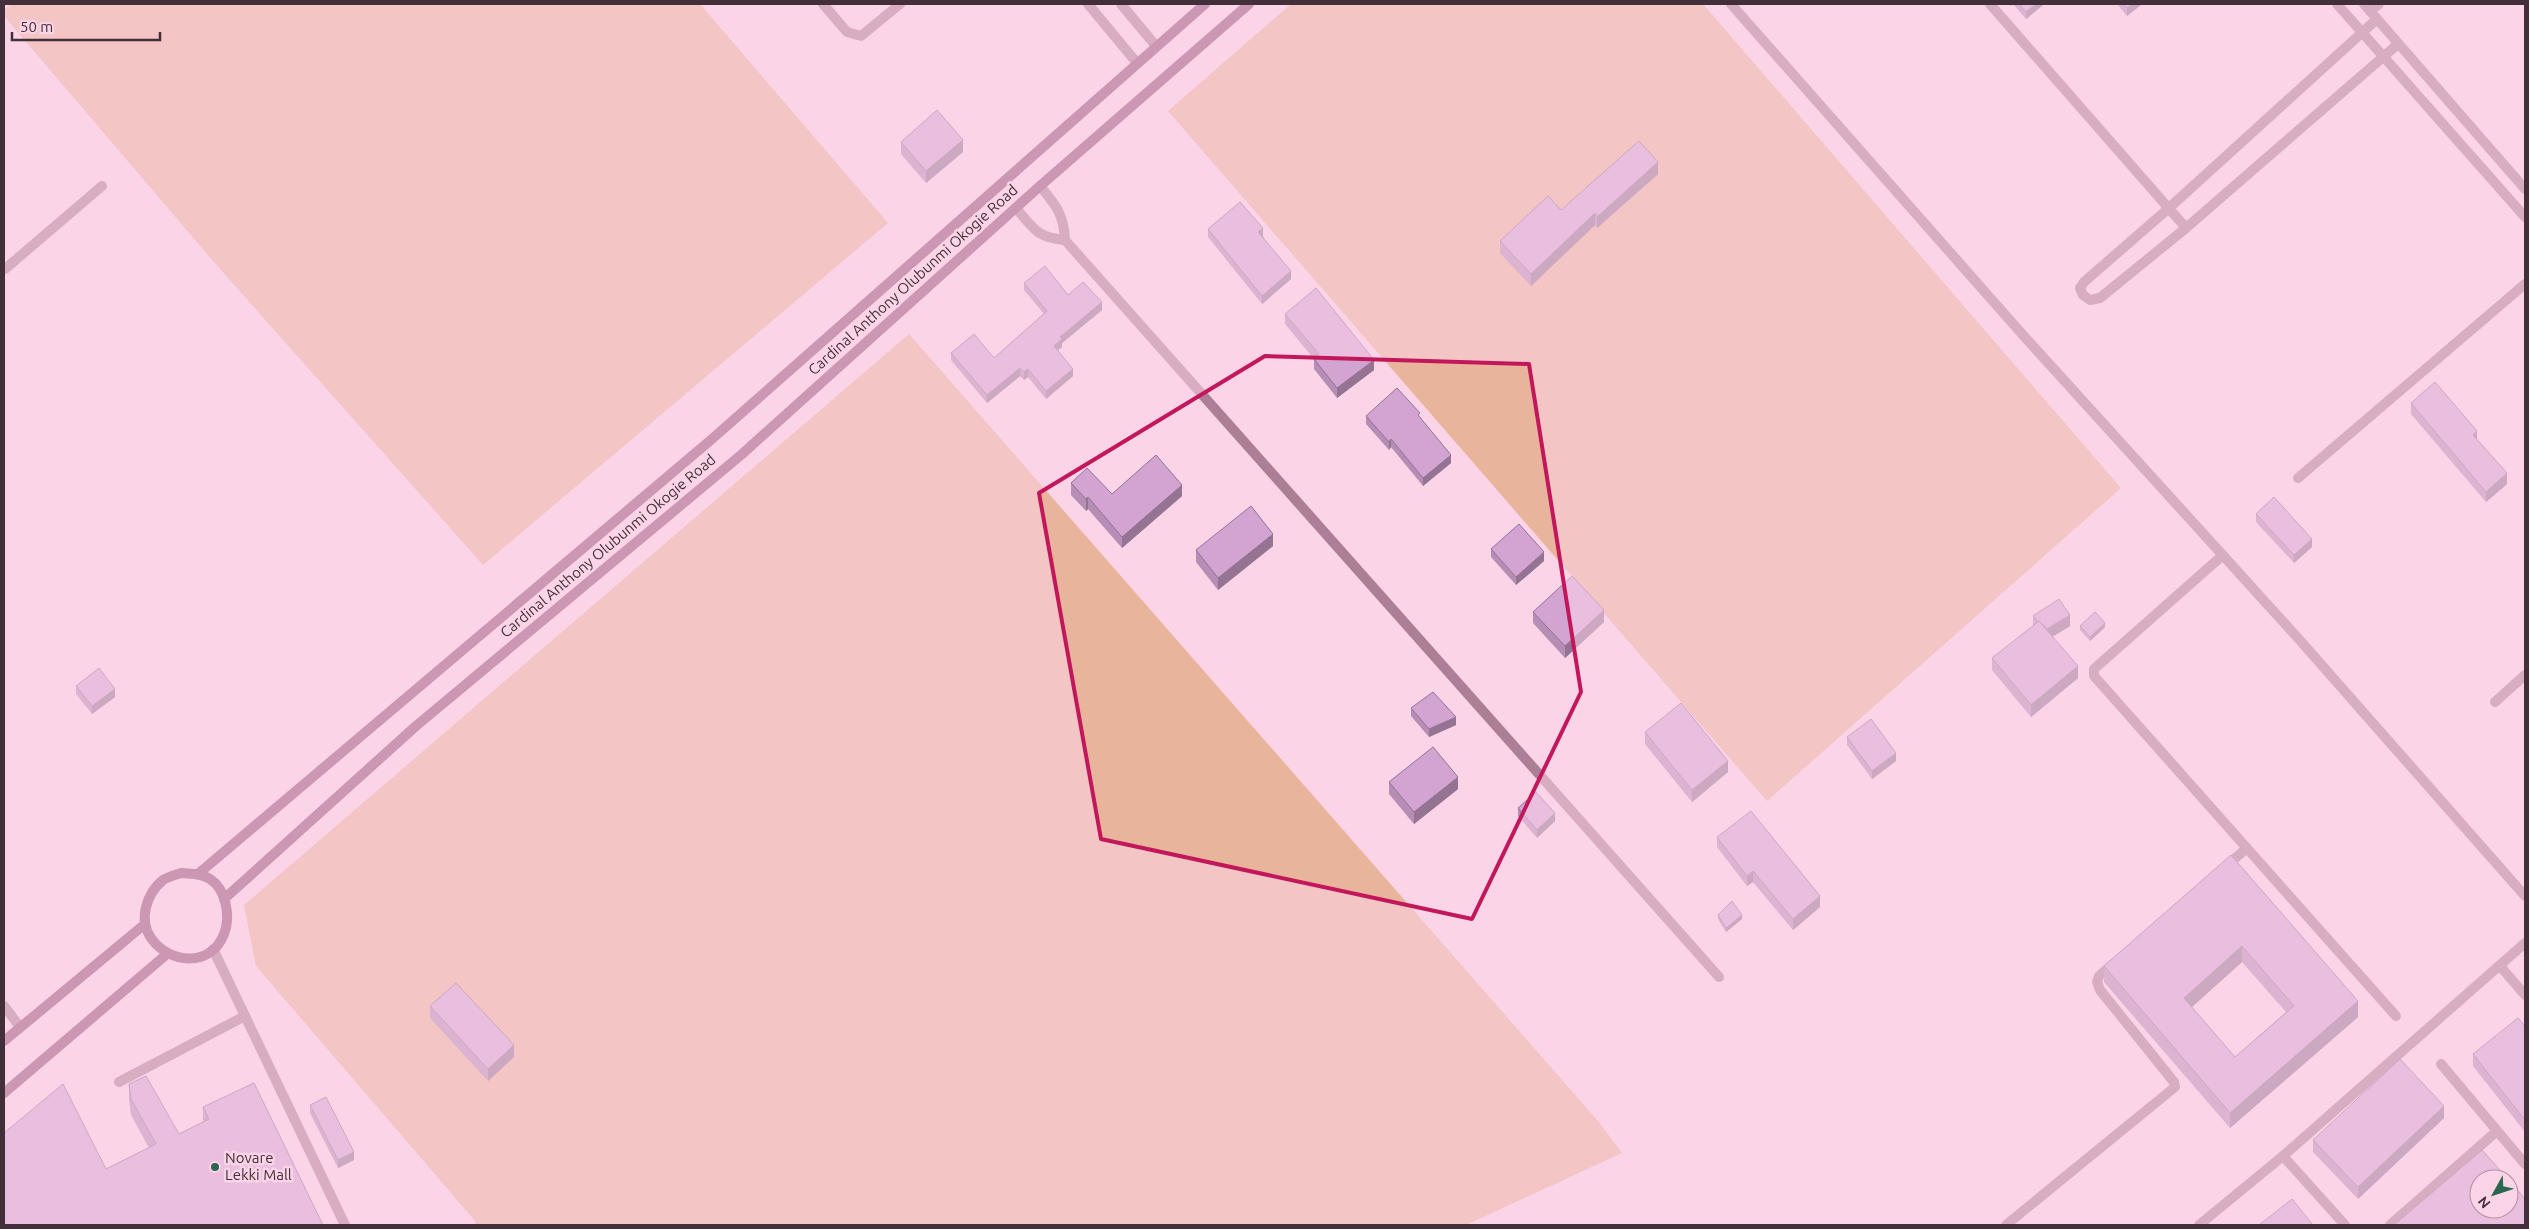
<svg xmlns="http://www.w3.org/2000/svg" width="2529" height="1229" font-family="Ubuntu,sans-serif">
<rect width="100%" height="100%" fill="#fbd4e7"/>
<g fill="#e8b49b">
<path d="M11,4H700L888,223L483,565L213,261L4,16V10Z"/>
<path d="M1291,4H1703L2121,488L1767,801L1168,111Z"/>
<path d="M909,334L1598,1121L1622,1153L1466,1225H473L476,1222L256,966L244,905Z"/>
</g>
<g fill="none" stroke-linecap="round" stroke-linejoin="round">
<g stroke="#ad7f96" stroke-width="10">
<path d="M2223,555L2094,669V676L2396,1016"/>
<path d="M2225,867L2247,848"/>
<path d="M213,949L345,1225"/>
<path d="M119,1082L245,1016"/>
<path d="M2006,1225L2175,1087L2174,1082L2100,990L2097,982L2099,976L2114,963"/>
</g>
<g stroke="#ad7f96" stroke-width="10">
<path d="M823,4L847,32L861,36L900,4"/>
<path d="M1088,4L1137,63"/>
<path d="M1121,4L1156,46"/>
<path d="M1731,4L2022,334L2297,637L2525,896"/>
<path d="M1990,4L2186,228"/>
<path d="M2337,4L2525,217"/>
<path d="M2364,4L2525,189"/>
<path d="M2370,11L2379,4"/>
<path d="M2377,19L2169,208L2084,282L2080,288L2083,295L2090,300L2100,298L2186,228L2398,44"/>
<path d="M1040,186C1056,205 1064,215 1065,240L1719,977"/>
<path d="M1016,208C1033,228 1037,238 1065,240"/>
<path d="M5,269L102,186"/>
<path d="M2298,478L2525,284"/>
<path d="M2495,702L2525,675"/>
<path d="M2500,966L2525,995"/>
<path d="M4,1006L20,1027"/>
<path d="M2441,1064L2525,1164"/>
<path d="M2283,1156L2345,1225"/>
<path d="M2199,1225L2283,1156L2525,943"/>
<path d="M2390,1225L2497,1131"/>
</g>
<g stroke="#904f72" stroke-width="10">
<path d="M181,873C191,874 201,873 210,879C226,889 231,917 224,934C211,968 169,964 151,938C138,919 147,893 163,880C168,877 175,875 181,873Z"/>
<path d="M198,874L712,439L1205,4"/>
<path d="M224,899L416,726L741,455L1040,186L1249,4"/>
<path d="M4,1041L145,924"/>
<path d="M4,1093L167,954"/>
</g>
</g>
<g fill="#b58db5" fill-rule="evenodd">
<path d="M2009,4H2043V5L2026,19L2013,4L2011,6Z"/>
<path d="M2117,4H2142L2127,16Z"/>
<path d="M901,142L963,152L926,183L901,154Z"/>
<path d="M1658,174L1597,228L1595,225L1531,286L1500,253V241L1561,210Z"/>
<path d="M1208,229L1263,236L1291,279L1262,304L1208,237Z"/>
<path d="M1024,283L1068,295L1102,310L1062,343V347L1058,350L1073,376L1046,399L1028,377L1024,380L1020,376L987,403L951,360V353L994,358L1044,314L1024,290Z"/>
<path d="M1285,314L1374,370L1337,398L1314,369V359L1285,324Z"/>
<path d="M2411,403L2477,440L2507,484L2486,502L2411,414Z"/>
<path d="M1366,416L1420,417L1451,463L1423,486L1391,447L1389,450L1366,424Z"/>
<path d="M1071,483L1112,494L1182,496L1122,548L1088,509L1086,511L1071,495Z"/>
<path d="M2256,514L2312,547L2294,563L2256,522Z"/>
<path d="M1273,546L1218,590L1196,562V550Z"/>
<path d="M1491,549L1544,561L1516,585L1491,557Z"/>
<path d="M1533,612L1604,622L1565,658L1533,623Z"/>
<path d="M2033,616L2070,626L2052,637L2078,678L2031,717L1992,670V658L2033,626Z"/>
<path d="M2080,626L2105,627L2090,641L2080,630Z"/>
<path d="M76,686L115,697L92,714L76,694Z"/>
<path d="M1411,708L1456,725L1429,737L1411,716Z"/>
<path d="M1645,732L1728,772L1692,802L1645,744Z"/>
<path d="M1847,737L1896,761L1872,779L1847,745Z"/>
<path d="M1389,782L1458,789L1414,824L1389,794Z"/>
<path d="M1518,808L1555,821L1537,838L1518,816Z"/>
<path d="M1717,837L1820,907L1793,930L1753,882L1747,886L1717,847Z"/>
<path d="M2231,855L2358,1017L2230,1128L2104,982V966ZM2242,962L2286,1012L2235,1057L2192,1007Z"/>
<path d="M1718,915L1742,919L1726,932L1718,919Z"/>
<path d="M430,1006L514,1057L488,1081L430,1018Z"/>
<path d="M2525,1026V1132L2473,1066V1054Z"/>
<path d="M129,1084L179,1134L203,1122V1107L323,1225L106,1169L149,1148L131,1115L129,1100Z"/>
<path d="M310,1105L354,1160L338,1168L310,1113Z"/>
<path d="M2444,1118L2358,1199L2313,1152V1140Z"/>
</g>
<g fill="#947393">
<path d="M2036,4H2043V5L2026,19V12Z"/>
<path d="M2133,4H2142L2127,16V8Z"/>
<path d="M963,140V152L926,183V171Z"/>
<path d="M1658,162V174L1597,228V217Z"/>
<path d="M1595,213V225L1531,286V274Z"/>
<path d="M1263,228V236L1258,240V232Z"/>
<path d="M1291,271V279L1262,304V296Z"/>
<path d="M1102,302V310L1062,343V347L1054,353V346L1060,337Z"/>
<path d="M1374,360V370L1337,398V388Z"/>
<path d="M1020,368V376L987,403V395Z"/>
<path d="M1028,369V377L1024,380V372Z"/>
<path d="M1073,369V376L1046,399V391Z"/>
<path d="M2477,431V442L2473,435Z"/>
<path d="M1391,439V447L1389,450V442Z"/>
<path d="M1451,455V463L1423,486V478Z"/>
<path d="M2507,473V484L2486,502V492Z"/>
<path d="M1182,485V496L1122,548V537Z"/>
<path d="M1088,497V509L1086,511V499Z"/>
<path d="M1273,534V546L1218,590V578Z"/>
<path d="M2312,539V547L2294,563V555Z"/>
<path d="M1544,552V561L1516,585V577Z"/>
<path d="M1604,610V622L1565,658V646Z"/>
<path d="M2070,615V626L2047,640V629Z"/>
<path d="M2105,623V627L2090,641V637Z"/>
<path d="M2078,666V678L2031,717V705Z"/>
<path d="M115,689V697L92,714V706Z"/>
<path d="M1456,717V725L1429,737V729Z"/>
<path d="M1896,753V761L1872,779V771Z"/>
<path d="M1728,761V772L1692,802V790Z"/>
<path d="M1458,777V789L1414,824V812Z"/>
<path d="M1555,813V821L1537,838V830Z"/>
<path d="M1753,871V882L1747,886V876Z"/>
<path d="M1820,896V907L1793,930V919Z"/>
<path d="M1742,915V919L1726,932V928Z"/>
<path d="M2242,946V962L2184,1014V998Z"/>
<path d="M2358,1001V1017L2230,1128V1113Z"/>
<path d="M514,1045V1057L488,1081V1069Z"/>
<path d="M2444,1106V1118L2358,1199V1187Z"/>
<path d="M354,1152V1160L338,1168V1160Z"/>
</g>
<g fill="#d3a4d2" stroke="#947393" fill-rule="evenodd">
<path d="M2019,4H2036L2026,12Z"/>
<path d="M2124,4H2133L2127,8Z"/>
<path d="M937,110L963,140L926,171L901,142Z"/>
<path d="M1639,141L1658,162L1597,217L1595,213L1531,274L1500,241L1548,196L1561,210Z"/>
<path d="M1240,202L1263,228L1258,232L1291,271L1262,296L1208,229Z"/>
<path d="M1045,266L1068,295L1083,282L1102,302L1060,337L1062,339L1054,346L1073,369L1046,391L1028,369L1024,372L1020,368L987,395L951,353L974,334L994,358L1047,311L1024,283Z"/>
<path d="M1316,288L1374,360L1337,388L1314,359L1319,354L1285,314Z"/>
<path d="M2435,382L2477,431L2473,435L2507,473L2486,492L2411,403Z"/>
<path d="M1397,388L1420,413L1418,415L1451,455L1423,478L1391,439L1389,442L1366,416Z"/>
<path d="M1156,455L1182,485L1122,537L1088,497L1086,499L1071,483L1087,468L1112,494Z"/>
<path d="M2274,497L2312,539L2294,555L2256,514Z"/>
<path d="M1251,506L1273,534L1218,578L1196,550Z"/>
<path d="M1519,524L1544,552L1516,577L1491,549Z"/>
<path d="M1572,576L1604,610L1565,646L1533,612Z"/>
<path d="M2059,599L2070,615L2047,629L2039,621V622L2033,616Z"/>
<path d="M2095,612L2105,623L2090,637L2080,626Z"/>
<path d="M2039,621L2078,666L2031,705L1992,658Z"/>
<path d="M99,668L115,689L92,706L76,686Z"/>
<path d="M1433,692L1456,717L1429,729L1411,708Z"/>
<path d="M1681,703L1728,761L1692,790L1645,732Z"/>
<path d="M1871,719L1896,753L1872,771L1847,737Z"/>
<path d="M1433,747L1458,777L1414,812L1389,782Z"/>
<path d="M1536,792L1555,813L1537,830L1518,808Z"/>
<path d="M1751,811L1820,896L1793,919L1753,871L1747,876L1717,837Z"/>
<path d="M2231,855L2358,1001L2230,1113L2104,966ZM2242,946L2294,1006L2235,1057L2184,998Z"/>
<path d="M1732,901L1742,915L1726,928L1718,915Z"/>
<path d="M456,983L514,1045L488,1069L430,1006Z"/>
<path d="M2518,1018L2525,1026V1120L2473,1054Z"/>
<path d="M2400,1059L2444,1106L2358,1187L2313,1140Z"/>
<path d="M146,1076L179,1134L209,1119L203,1107L254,1083L323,1225H4V1133L63,1084L106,1169L156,1144L131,1099L129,1084Z"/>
<path d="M326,1097L354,1152L338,1160L310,1105Z"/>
<path d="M2482,1150L2508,1179H2479V1209H2509V1180L2525,1199V1225H2394Z"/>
<path d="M2292,1199L2313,1225H2259Z"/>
</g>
<path d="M0 0H2529V1229H0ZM1265,356L1529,364L1581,692L1472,919L1101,839L1039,493Z" fill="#fbd4e7" fill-opacity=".55" fill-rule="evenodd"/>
<path fill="none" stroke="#c2185b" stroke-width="4" stroke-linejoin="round" d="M1265,356L1529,364L1581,692L1472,919L1101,839L1039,493Z"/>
<circle fill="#2a6650" stroke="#fbd4e7" stroke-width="2" cx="215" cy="1167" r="5"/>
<g text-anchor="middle" stroke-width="5" stroke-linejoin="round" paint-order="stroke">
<g font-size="15" fill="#422f39" stroke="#fbd4e7">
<text transform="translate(913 280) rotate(-42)" y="5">Cardinal Anthony Olubunmi Okogie Road</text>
<text transform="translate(608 546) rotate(-40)" y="5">Cardinal Anthony Olubunmi Okogie Road</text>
</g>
<g font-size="15" fill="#422f39" stroke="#fbd4e7" text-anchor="start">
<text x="225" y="1163">Novare<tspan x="225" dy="17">Lekki Mall</tspan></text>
</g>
</g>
<rect width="2529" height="1229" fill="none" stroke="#422f39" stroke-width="10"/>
<g transform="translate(2494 1194) rotate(230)"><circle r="24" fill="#fbd4e7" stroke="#b192a1"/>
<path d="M0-4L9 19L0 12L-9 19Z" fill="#2a6650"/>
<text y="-8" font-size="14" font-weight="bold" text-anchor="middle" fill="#422f39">N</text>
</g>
<path d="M12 32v8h148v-8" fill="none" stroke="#422f39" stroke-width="2.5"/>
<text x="20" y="32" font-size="15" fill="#422f39" stroke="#fbd4e7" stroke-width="4" paint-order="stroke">50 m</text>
</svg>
